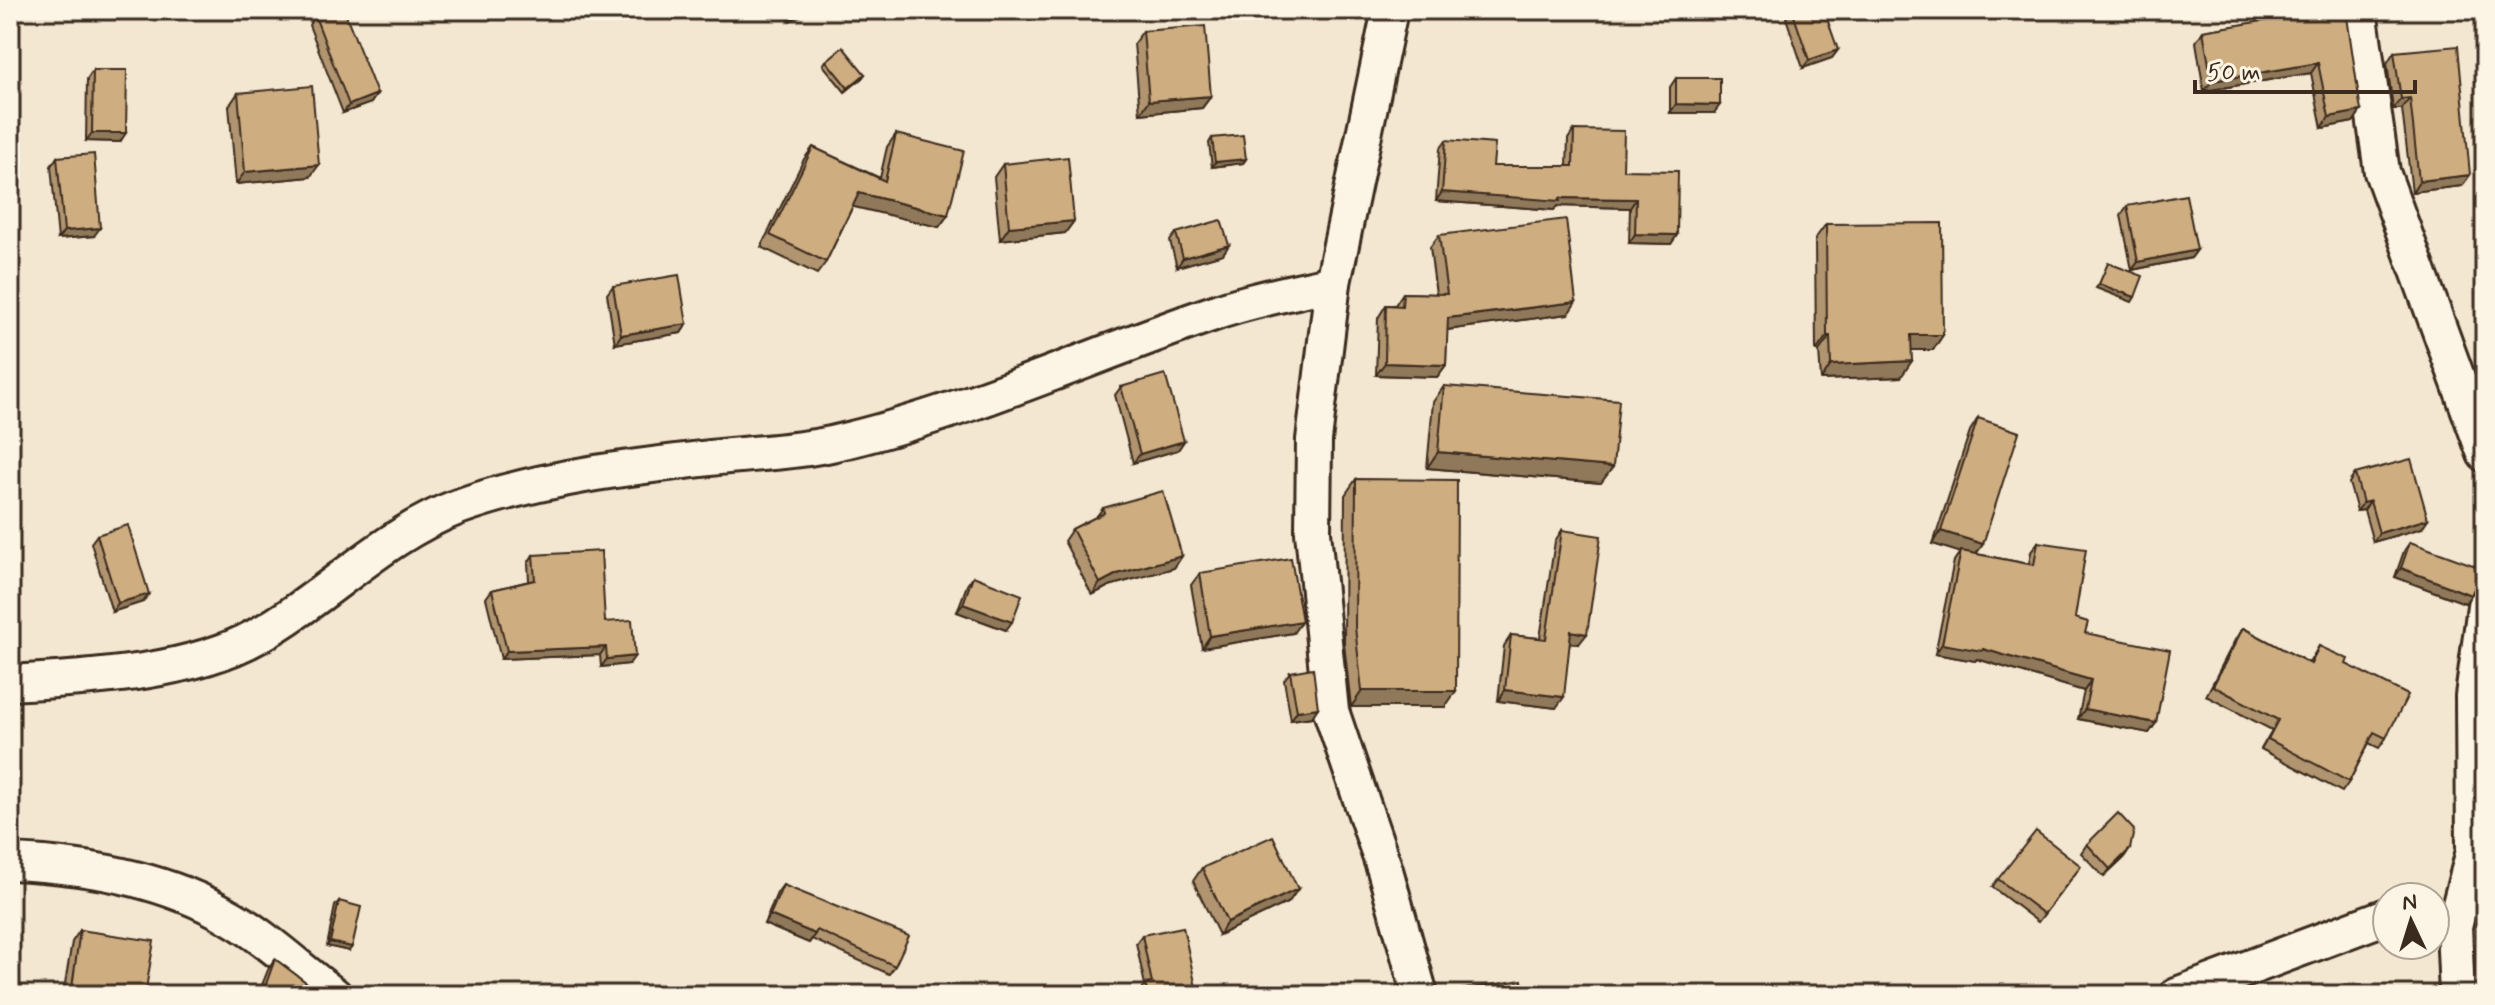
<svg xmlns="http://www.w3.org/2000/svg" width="2495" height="1005" font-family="Mynerve,sans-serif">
<rect width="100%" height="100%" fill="#f3e7d1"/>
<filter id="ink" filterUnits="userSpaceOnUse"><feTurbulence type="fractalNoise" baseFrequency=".0125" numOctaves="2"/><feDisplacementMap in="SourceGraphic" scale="16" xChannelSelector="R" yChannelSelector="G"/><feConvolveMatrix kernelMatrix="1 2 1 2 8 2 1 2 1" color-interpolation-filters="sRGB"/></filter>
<g filter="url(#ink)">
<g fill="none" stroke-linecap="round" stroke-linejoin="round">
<g stroke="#3b2a1e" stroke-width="40">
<g id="minor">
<path d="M1390,10L1333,283L1314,440L1313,532L1331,711L1385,870L1420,995"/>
<path d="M2359,10L2382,172L2485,454"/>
<path d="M10,683C86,678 190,674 257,636C326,598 383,535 458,507C541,477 632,467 719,457C756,453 795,452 831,444C964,414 1088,356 1217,312C1254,299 1294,292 1333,283"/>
<path d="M10,862C86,865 164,878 230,917C267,938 300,970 334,995"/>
<path d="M2177,995L2387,916"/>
<path d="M2457,995L2454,927L2474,851L2473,696L2485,606"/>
</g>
</g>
<use href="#minor" stroke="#fcf5e5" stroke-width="34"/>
</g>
<g fill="#b1956f" stroke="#3b2a1e" stroke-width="2">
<path d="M784,10H813L789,21Z"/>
<path d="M1792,10L1838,50L1832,58L1803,68L1786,18Z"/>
<path d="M2308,10H2346L2353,122L2322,128L2311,73L2204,91L2196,42L2203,31L2308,14Z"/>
<path d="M315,16L377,94L371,103L343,113L309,25Z"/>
<path d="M1143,31L1211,96L1202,108L1140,114L1134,43Z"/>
<path d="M2394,52L2462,186L2412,192L2402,109H2393L2387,63Z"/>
<path d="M826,61L865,74L862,78L845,92L823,65Z"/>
<path d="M93,70L120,142L86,141L87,79Z"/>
<path d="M1676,78L1714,113H1670V87Z"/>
<path d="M238,93L310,177L236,184L229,106Z"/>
<path d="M1574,130L1623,170L1677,235L1671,244L1629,243L1630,208L1557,206L1554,210L1436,201L1440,148L1446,140L1493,166H1567L1568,139Z"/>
<path d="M896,134L948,215L939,227L853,206L826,262L817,274L761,247L804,159L813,147L880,178L887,147Z"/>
<path d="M1212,138L1246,159L1243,163L1212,167L1209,143Z"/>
<path d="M57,157L94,236L58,239L51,166Z"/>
<path d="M1003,164L1074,221L1065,233L1000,240L994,177Z"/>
<path d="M2127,206L2197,250L2191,258L2132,270L2121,215Z"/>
<path d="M1826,224L1943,335L1933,350H1911L1901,377L1821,380L1819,351H1816L1815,239Z"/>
<path d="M1176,233L1229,245L1223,254L1177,267L1170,241Z"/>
<path d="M1439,235L1568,314L1447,330L1446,365L1437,377L1376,375L1378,318L1386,305H1395L1403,293L1436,294L1430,247Z"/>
<path d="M613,286L687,324L681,333L615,344L607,294Z"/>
<path d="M1444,386L1601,483L1427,468L1433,402Z"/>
<path d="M1121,387L1184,441L1178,450L1133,463L1115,395Z"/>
<path d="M1978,418L1983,544L1976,554L2029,564L2031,552L2038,542L2075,618L2085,633L2156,723L2149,733L2078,719L2084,691L1977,659L1975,661L1935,654L1954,561L1960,552L1933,544L1970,431Z"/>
<path d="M2355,474L2422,528L2373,542L2364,510L2357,511L2349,483Z"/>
<path d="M1356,479L1445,707H1351L1344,643L1345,495Z"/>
<path d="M1103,508L1182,556L1174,568L1109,586L1092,595L1064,541L1072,529L1096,517Z"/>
<path d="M1562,530L1579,644L1570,643L1556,708L1498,701L1504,646L1511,635L1540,638L1555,541Z"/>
<path d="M97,535L143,602L112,612L91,543Z"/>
<path d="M2410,542L2465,603L2395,577L2404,551Z"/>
<path d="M533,555L629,664L601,667L600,655L501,659L486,598L492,590L529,581L528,563Z"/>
<path d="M1200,573L1293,633L1202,648L1191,585Z"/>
<path d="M973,576L1006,630L957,612L967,585Z"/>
<path d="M2243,628L2309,663L2319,646L2346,664L2386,738L2379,748L2369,743L2349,782L2342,792L2261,749L2272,730L2206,696L2236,638Z"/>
<path d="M1290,672L1312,717L1291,720L1284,680Z"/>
<path d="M2087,844L2130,849L2124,858L2104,877L2081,853Z"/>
<path d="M1202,868L1289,902L1219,935L1193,881Z"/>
<path d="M2075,874L2038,922L1992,887L1998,879Z"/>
<path d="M783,885L895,966L889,974L812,939L809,943L764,924L777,893Z"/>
<path d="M339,901L349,951L327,946L335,906Z"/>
<path d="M80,930L145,995H63L72,942Z"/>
<path d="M1142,935L1197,992L1210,995H1140V992L1145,985L1136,943Z"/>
<path d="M275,959L323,995H258L268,970Z"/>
</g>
<g fill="#90795a" stroke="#3b2a1e" stroke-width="2">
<path d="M797,10H813L789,21Z"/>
<path d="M1838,50L1832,58L1803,68L1809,60Z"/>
<path d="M2318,63L2311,73L2204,91L2212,81Z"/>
<path d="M865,74L862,78L845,92L848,88Z"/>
<path d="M377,94L371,103L343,113L349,105Z"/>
<path d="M1211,96L1202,108L1140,114L1149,101Z"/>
<path d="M2410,98L2402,109H2393L2401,99Z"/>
<path d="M1676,104L1720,105L1714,113H1670Z"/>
<path d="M2361,111L2353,122L2322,128L2329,117Z"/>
<path d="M92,133H126L120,142L86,141Z"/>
<path d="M1246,159L1243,163L1212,167L1215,162Z"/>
<path d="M319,165L310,177L236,184L245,172Z"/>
<path d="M2470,175L2462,186L2412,192L2419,181Z"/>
<path d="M1442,192L1560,198L1636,199L1630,208L1557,206L1554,210L1436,201Z"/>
<path d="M859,193L948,215L939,227L850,206Z"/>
<path d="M1074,221L1065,233L1000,240L1009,227Z"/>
<path d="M100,228L94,236L58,239L64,231Z"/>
<path d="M1635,234L1677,235L1671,244L1629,243Z"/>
<path d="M1229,245L1223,254L1177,267L1183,258Z"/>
<path d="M2197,250L2191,258L2132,270L2138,262Z"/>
<path d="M2099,284L2135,297L2132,302L2096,288Z"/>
<path d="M1576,302L1568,314L1439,331L1448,318Z"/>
<path d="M687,324L681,333L615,344L621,335Z"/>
<path d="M1911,335H1943L1933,350H1900Z"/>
<path d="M1827,336H1830L1819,351H1816Z"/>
<path d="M1912,361L1901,377L1821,380L1831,365Z"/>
<path d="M1385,363L1446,365L1437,377L1376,375Z"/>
<path d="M1184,441L1178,450L1133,463L1140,454Z"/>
<path d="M1438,452L1613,467L1601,483L1427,468Z"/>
<path d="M2370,501L2364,510L2357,511L2363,503Z"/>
<path d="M2428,519L2422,528L2373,542L2379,533Z"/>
<path d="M1941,531L1983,544L1974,557L1933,544Z"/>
<path d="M1182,556L1174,568L1109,586L1092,595L1100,583L1117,574Z"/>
<path d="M2401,568L2471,595L2465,603L2395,577Z"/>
<path d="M149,594L143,602L112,612L118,603Z"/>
<path d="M963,604L1012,622L1006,630L957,612Z"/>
<path d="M1302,621L1293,633L1202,648L1210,636Z"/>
<path d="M1571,631L1587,634L1579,644L1564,642Z"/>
<path d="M1942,644L1983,649L2091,680L2084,691L1977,659L1975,661L1935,654Z"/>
<path d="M606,647L600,655L501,659L507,651Z"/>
<path d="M635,656L629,664L601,667L607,659Z"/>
<path d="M1505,690L1564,697L1556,708L1498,701Z"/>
<path d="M1362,691H1456L1445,707H1351Z"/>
<path d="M1318,708L1312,717L1291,720L1297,711Z"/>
<path d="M2085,709L2156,723L2149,733L2078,719Z"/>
<path d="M2130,849L2124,858L2104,877L2110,869Z"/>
<path d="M1298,889L1289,902L1219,935L1227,922Z"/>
<path d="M770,915L815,934L809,943L764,924Z"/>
<path d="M330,942L352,947L349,951L327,946Z"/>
</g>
<g fill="#cead81" stroke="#3b2a1e" stroke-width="2">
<path d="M331,10H344L377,94L349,105L315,16Z"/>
<path d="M1792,10H1824L1838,50L1809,60Z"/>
<path d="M2316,10H2346L2361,111L2329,117L2318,63L2212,81L2203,31L2316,12Z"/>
<path d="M1205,26L1211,96L1149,101L1143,31Z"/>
<path d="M2458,46L2470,175L2419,181L2410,98L2401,99L2394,52Z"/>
<path d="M843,47L865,74L848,88L826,61Z"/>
<path d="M93,70H127L126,133H92Z"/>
<path d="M1676,78H1720V105L1676,104Z"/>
<path d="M312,86L319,165L245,172L238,93Z"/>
<path d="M1574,130L1624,131L1623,170L1678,171L1677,235L1635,234L1636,199L1560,198V201L1442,192L1446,140L1495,144L1493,166H1573Z"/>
<path d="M896,134L964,151L948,215L859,193L826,262L770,235L813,147L885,181Z"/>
<path d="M1243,135L1246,159L1215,162L1212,138Z"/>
<path d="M94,154L100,228L64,231L57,157Z"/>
<path d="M1068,157L1074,221L1009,227L1003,164Z"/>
<path d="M2186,195L2197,250L2138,262L2127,206Z"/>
<path d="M1566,219L1576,302L1448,318L1446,365L1385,363L1386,305L1402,306L1403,293L1447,294L1439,235Z"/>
<path d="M1221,220L1229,245L1183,258L1176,233Z"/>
<path d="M1942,223L1943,335H1911L1912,361L1831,365L1830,336H1827L1826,224Z"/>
<path d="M2108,263L2143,276L2135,297L2099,284Z"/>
<path d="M679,275L687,324L621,335L613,286Z"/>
<path d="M1165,374L1184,441L1140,454L1121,387Z"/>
<path d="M1444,386L1619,400L1613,467L1438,452Z"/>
<path d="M1978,418L2019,432L1983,544L1941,531Z"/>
<path d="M2411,459L2428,519L2379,533L2370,501L2363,503L2355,474Z"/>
<path d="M1356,479L1457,480L1456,691H1362L1355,627Z"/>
<path d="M1163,491L1182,556L1117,574L1100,583L1072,529L1104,513L1103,508Z"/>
<path d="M128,525L149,594L118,603L97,535Z"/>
<path d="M1562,530L1601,536L1587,634L1571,631L1564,697L1505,690L1511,635L1546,639Z"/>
<path d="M2038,542L2086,549L2075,618L2088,622L2085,633L2170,650L2156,723L2085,709L2091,680L1983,649L1982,651L1942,644L1961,551L2034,565Z"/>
<path d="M2410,542L2484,569L2471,595L2401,568Z"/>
<path d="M601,551L605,622L632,620L635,656L607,659L606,647L507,651L492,590L535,580L533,555Z"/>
<path d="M1291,558L1302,621L1210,636L1200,573Z"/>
<path d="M973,576L1022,595L1012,622L963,604Z"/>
<path d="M2243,628L2311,664L2319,646L2348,659L2346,664L2408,695L2386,738L2374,732L2349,782L2268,739L2278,720L2213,686Z"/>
<path d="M1313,668L1318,708L1297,711L1290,672Z"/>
<path d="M2118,813L2134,830L2130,849L2110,869L2087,844Z"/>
<path d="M2036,831L2081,866L2044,914L1998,879Z"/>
<path d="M1273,836L1298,889L1227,922L1202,868Z"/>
<path d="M783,885L909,936L895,966L817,930L815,934L770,915Z"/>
<path d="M339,901L361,907L352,947L330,942Z"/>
<path d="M1183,927L1197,992L1209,991L1210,995H1148L1145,984L1152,983L1142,935Z"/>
<path d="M80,930L154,941L145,995H71Z"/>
<path d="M275,959L323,995H262Z"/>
<path d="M1522,980L1524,995H1460L1459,990Z"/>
</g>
</g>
<rect width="2495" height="1005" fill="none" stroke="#fcf5e5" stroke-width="40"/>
<rect x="20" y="20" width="2455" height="965" fill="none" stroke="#3b2a1e" stroke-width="3" filter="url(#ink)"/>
<g transform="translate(2411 921) rotate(356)"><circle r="38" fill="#fcf5e5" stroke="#afa495" stroke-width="2"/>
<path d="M0-6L14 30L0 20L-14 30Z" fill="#3b2a1e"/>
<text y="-12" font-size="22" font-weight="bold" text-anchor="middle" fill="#3b2a1e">N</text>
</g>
<path d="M2195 80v12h220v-12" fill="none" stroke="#3b2a1e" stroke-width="4"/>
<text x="2207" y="80" font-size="24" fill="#3b2a1e" stroke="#fcf5e5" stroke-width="6" paint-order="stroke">50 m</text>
</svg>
